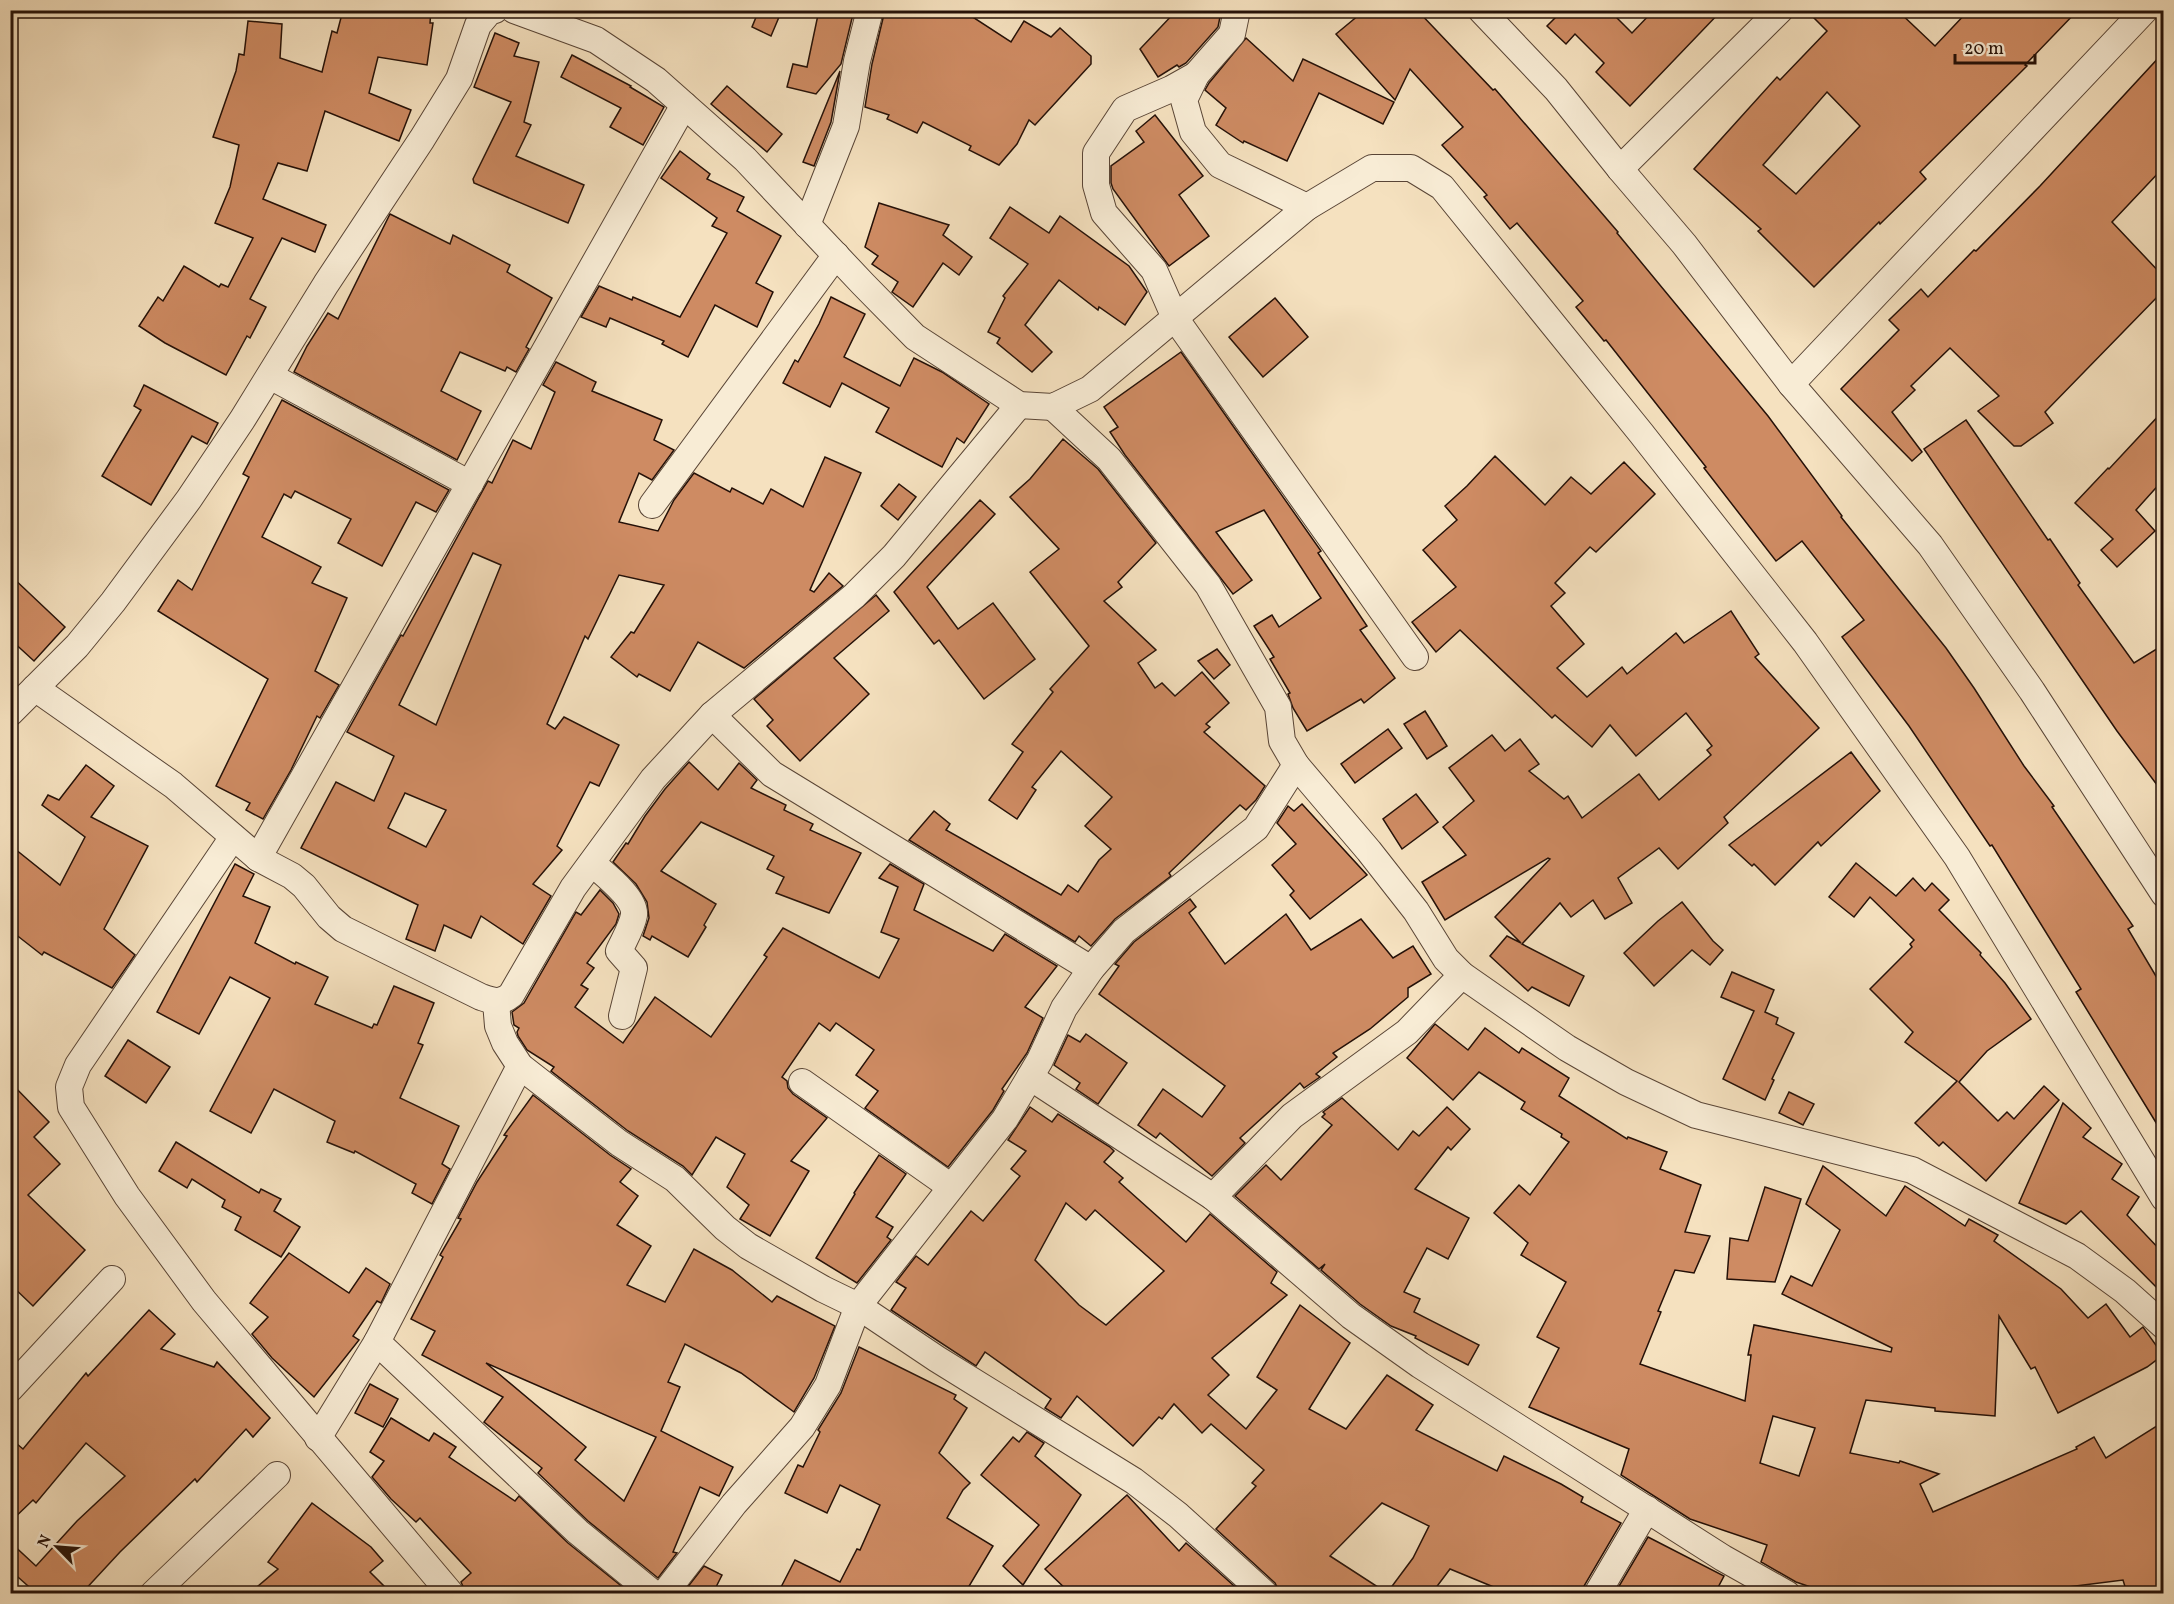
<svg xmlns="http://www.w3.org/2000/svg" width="2174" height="1604" font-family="Vollkorn,serif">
<rect width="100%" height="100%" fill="#f5e1bf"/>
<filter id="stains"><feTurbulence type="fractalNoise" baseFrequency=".00333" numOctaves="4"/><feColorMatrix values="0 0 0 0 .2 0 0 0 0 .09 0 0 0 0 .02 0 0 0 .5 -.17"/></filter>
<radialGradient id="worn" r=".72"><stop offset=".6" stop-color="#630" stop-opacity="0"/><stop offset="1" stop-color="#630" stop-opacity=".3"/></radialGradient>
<g fill="#ce8b63" stroke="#251108" stroke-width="1.5" fill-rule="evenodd">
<path d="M343,10H431L430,23H433L427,65L378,57L369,93L411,110L399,141L325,111L307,171L278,163L263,199L326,225L315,252L282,238L250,299L266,307L250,338L247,336L226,375L165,343L139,326L158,297L163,301L184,266L219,287L221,284L228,287L253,238L215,223L230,187L239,145L213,137L236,71L239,54L244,55L248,21L282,24L280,58L322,72L332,31L337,33Z"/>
<path d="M759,10H782L771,36L752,27Z"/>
<path d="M819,10H854L841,64L816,94L787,87L793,64L807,67Z"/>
<path d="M885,10H962L1011,42L1024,21L1051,37L1060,28L1091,56V64L1035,125L1029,120L1017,144L999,165L969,150L971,146L923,122L917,133L887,119L889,115L865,107L872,64Z"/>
<path d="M1177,10H1213L1220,17L1218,27L1186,63L1179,67L1177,65L1158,77L1140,49Z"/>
<path d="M1365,10H1417L1493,90L1495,89L1618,232L1617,233L1768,416L1842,516L1841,517L1946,648L1974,688L2024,766L2054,806L2052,807L2133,926L2128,929L2163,988V1134L2076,992L2081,989L1992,845L1990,846L1909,726L1842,637L1864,620L1802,541L1776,561L1704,468L1706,467L1606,340L1604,341L1576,307L1583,301L1517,223L1510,229L1484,197L1487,195L1442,145L1463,127L1410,69L1395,100L1336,34Z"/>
<path d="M1552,10H1609L1632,33L1654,10H1722L1630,106L1596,72L1604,63L1575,34L1566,44L1547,26L1557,16Z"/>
<path d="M1806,10H1897L1935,46L1969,10H2078L2025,65L2027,66L1920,172L1926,179L1880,224L1879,222L1814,287L1758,231L1761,229L1694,169L1777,77L1780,80L1827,31ZM1827,92L1860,126L1796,194L1763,165Z"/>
<path d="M495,33L519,43L514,56L539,62L524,122L531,125L516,156L584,185L568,223L474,183L473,179L511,102L474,87Z"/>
<path d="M1246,38L1293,81L1303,59L1394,102L1383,124L1319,93L1287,161L1244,141L1243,143L1216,125L1226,108L1205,90L1209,83Z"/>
<path d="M2163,53V168L2112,222L2163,276V291L2045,412L2053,423L2021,446H2014L1978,411L1999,396L1950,348L1911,386L1915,390L1892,412L1922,452L1912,461L1841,389L1899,330L1889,320L1921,289L1928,297L1974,250L1976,251L2040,186Z"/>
<path d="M572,55L631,86L630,87L664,107L643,145L610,127L621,108L561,77Z"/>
<path d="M840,71L831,122L814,166L803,162Z"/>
<path d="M727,86L782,134L767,152L711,104Z"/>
<path d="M1155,115L1203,176L1179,195L1209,236L1169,266L1113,189L1111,183V166L1144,142L1136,131Z"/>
<path d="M680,151L710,174L707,179L744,197L737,211L781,236L756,283L773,292L757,327L715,305L688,357L662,344L664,341L610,318L606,327L581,317L599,286L632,300L633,297L680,317L727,233L712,226L717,218L661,178Z"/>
<path d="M879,203L949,225L943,235L972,257L959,275L943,263L913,307L892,292L898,282L872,264L878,256L865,247Z"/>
<path d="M1010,207L1049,233L1060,216L1129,266L1147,292L1125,325L1099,307L1098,310L1059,280L1025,325L1052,352L1032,372L997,343L1000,338L988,332L1005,298L1003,296L1028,264L990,238Z"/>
<path d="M390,214L450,244L453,235L510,265L507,272L552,298L526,347L529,349L516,372L507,367L505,371L460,352L441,391L481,411L457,460L294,372L307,346L328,313L338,319Z"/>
<path d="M831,297L865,314L844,357L900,386L914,358L942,372L989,404L964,443L957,438L942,467L876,432L889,408L842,383L830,407L783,383L795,360L798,362L819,324Z"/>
<path d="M1275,298L1308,337L1263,377L1229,337Z"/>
<path d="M1181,352L1321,551L1318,553L1367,626L1360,630L1395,678L1364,703L1361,699L1307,731L1293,708L1288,694L1290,693L1270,659L1274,657L1254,626L1272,615L1279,627L1321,598L1264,510L1216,532L1252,580L1233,594L1125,455L1110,432L1118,427L1104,407Z"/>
<path d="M556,362L596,382L592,391L662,420L654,440L674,450L652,480L639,473L619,522L658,531L674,500L694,473L730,492L732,488L763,504L771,489L803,507L825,457L861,473L810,590L814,592L829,573L843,586L744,668L698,642L670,691L639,674L637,677L611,657L631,632L634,633L664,585L619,575L588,639L585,636L547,724L555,729L564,717L619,745L599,786L590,782L557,846L562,850L533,884L551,896L523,944L481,916L471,938L444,925L435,951L406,939L418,905L301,848L336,782L374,801L394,756L347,732L401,635L403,636L488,481L492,483L513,440L531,449L555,392L543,385ZM473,553L501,565L436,725L399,705ZM405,793L446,810L426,847L388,828Z"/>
<path d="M144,385L218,423L207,444L192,436L151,505L102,476L141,410L134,406Z"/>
<path d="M282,400L449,490L436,512L416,502L382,566L338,543L351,519L295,491L291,498L284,494L262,537L321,567L312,583L347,598L315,671L339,685L320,718L317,716L291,770L263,819L246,810L250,803L216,786L268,679L158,611L178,580L192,590L249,477L243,474Z"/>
<path d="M2163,411V480L2136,510L2155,531L2117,567L2101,550L2113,539L2075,503L2108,468L2109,469Z"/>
<path d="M1966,420L2048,540L2050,539L2080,583L2078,585L2134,663L2163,645V793L2117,731L1924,449Z"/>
<path d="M1063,439L1098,469L1156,543L1118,582L1122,587L1104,601L1156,650L1138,663L1155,688L1162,683L1175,696L1202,672L1229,703L1206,724L1210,727L1204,732L1265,786L1256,800L1246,810L1240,805L1169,873L1171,876L1115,919L1091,946L1079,936L1075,942L909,840L934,811L950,824L946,830L1061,895L1068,885L1078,892L1099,860L1111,849L1085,826L1112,797L1061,751L1032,787L1036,790L1017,819L989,800L1023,752L1012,744L1053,692L1050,689L1089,646L1030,572L1059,549L1010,497L1030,479Z"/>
<path d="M1495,456L1545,505L1571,477L1591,494L1624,462L1655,494L1596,552L1590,547L1555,583L1565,593L1551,606L1584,644L1557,668L1587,697L1622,667L1627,674L1676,633L1684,643L1731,611L1759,654L1755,657L1819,728L1724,817L1728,823L1678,869L1659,848L1618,878L1632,903L1605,919L1593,900L1571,917L1560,903L1522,944L1584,976L1569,1006L1532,987L1528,991L1490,956L1507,936L1521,943L1495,917L1550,859L1548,858L1445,920L1422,882L1466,855L1443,827L1474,801L1449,768L1492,735L1505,751L1520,739L1539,764L1529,771L1564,799L1568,796L1582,818L1639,774L1659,800L1711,755L1707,750L1712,746L1686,713L1636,756L1610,725L1592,747L1555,715L1552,718L1460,630L1436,652L1412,622L1456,587L1423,550L1457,520L1445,506L1467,486Z"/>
<path d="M899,484L916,497L898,520L881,506Z"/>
<path d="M980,500L995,514L927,587L958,629L993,603L1035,659L984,699L939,640L934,644L894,592Z"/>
<path d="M10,575L65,627L34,661L10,639Z"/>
<path d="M876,595L889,611L834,658L869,694L800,761L767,726L773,720L754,699Z"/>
<path d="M1217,649L1230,665L1214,679L1198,661Z"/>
<path d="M1425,711L1447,746L1427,759L1404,724Z"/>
<path d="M1388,729L1402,748L1355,783L1341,764Z"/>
<path d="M1851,752L1880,791L1821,846L1818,842L1775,885L1754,864L1752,866L1729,845Z"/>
<path d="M689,762L718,790L739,763L757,780L751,788L786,805L784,810L813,824L810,830L861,853L829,913L776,893L784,877L767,869L774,856L701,822L661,871L716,904L704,925L706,927L688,957L652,936L650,940L643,936L649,918L647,902L636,884L613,862L626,843L628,844L645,816L665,789Z"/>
<path d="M86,765L114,786L91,817L148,846L104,929L135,955L112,988L44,952L42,955L10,930V845L60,885L85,837L42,805L48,795L59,800Z"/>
<path d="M1416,794L1438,822L1402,849L1383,819Z"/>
<path d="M1302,804L1367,875L1310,919L1290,895L1294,891L1272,865L1296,844L1277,823L1288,806L1294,811Z"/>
<path d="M1856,863L1896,896L1913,878L1925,891L1932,883L1949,900L1939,910L1981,953L1980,955L2005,983L2031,1019L1987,1051L1959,1082L1998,1121L2007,1112L2014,1119L2044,1086L2059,1100L1986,1181L1943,1142L1939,1146L1915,1123L1957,1081L1905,1042L1913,1032L1870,989L1912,947L1910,944L1914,940L1870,897L1854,917L1829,897Z"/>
<path d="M235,864L254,874L243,896L270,907L255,943L295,964L296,962L328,977L315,1004L372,1028L374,1024L377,1025L394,986L434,1003L418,1043L423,1045L400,1098L459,1126L442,1164L450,1169L432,1204L412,1193L416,1184L355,1151L354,1153L327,1142L335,1121L274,1089L251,1133L210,1111L270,998L230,977L199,1034L157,1012Z"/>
<path d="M890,864L924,884L914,910L993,951L1005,934L1057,966L1025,1007L1043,1018L1027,1053L1002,1089L1004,1091L993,1110L948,1167L865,1108L878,1091L856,1075L874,1050L836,1023L830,1031L819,1023L782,1077L787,1081L788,1088L793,1094L827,1118L791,1161L809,1171L770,1236L740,1219L749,1205L727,1187L745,1154L716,1137L692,1175L683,1166L628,1131L551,1071L554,1067L527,1050L518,1036L517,1032L519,1028L514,1025L512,1012L524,1003L576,912L581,915L600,890L613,903L619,914L616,924L587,963L594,968L581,985L588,989L575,1007L623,1043L655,997L711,1037L767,957L764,955L783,928L879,978L899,939L881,932L898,887L879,878Z"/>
<path d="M1190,899L1196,907L1189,913L1225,964L1286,914L1311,950L1361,919L1393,958L1413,946L1431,974L1408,988V997L1370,1029L1333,1053L1337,1057L1316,1074L1320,1077L1304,1088L1300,1083L1240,1138L1245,1143L1212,1176L1160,1133L1156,1138L1138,1125L1163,1089L1202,1117L1225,1086L1099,994L1119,966L1115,964L1134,942Z"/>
<path d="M1682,902L1713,941L1723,950L1710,965L1692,950L1654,986L1624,953L1658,921Z"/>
<path d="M1732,972L1774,990L1765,1012L1778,1018L1776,1024L1794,1033L1772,1079L1774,1080L1765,1100L1723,1079L1754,1011L1721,997Z"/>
<path d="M1435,1024L1468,1050L1485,1028L1519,1053L1522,1048L1569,1078L1559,1096L1627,1139L1628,1137L1667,1152L1660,1169L1701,1185L1685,1232L1710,1236L1694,1273L1675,1270L1658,1311L1661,1312L1640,1364L1745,1401L1751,1355H1748L1754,1325L1891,1352L1892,1348L1782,1294L1791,1276L1812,1286L1840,1230L1806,1204L1823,1166L1886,1216L1905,1186L1965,1226L1969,1219L1998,1235L1994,1241L2061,1289L2088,1318L2106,1304L2130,1337L2143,1327L2163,1355L2147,1367L2058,1413L2035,1367L2031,1369L1999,1316L1995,1416L1935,1411V1408L1866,1400L1850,1453L1899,1463L1900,1461L1939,1474L1920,1484L1933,1512L2077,1449L2076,1447L2094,1437L2106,1458L2163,1422V1593H2127L2123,1580L2044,1590V1593H1828L1796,1582L1761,1562L1767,1545L1690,1519L1621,1475L1629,1449L1529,1407L1559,1348L1537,1337L1566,1282L1521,1255L1528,1243L1494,1213L1519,1185L1530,1195L1569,1142L1561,1137L1562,1134L1521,1109L1525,1102L1479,1072L1453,1100L1407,1058ZM1773,1416L1815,1428L1799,1476L1760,1463Z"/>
<path d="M1086,1034L1127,1063L1098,1104L1076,1089L1080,1083L1054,1065L1068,1035L1080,1042Z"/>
<path d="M128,1040L170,1067L146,1103L105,1076Z"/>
<path d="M10,1082L49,1122L34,1137L60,1164L28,1195L85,1250L33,1306L10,1284Z"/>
<path d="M1789,1092L1814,1104L1803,1125L1779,1113Z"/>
<path d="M533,1095L610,1155L631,1169L620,1182L638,1196L617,1225L651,1246L627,1285L665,1302L694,1249L732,1270L772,1302L777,1296L835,1326L814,1378L794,1412L741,1373L685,1344L668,1382L680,1387L661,1431L733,1467L719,1496L700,1487L673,1552L677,1553L658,1578L588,1521L538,1473L542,1468L484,1422L503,1397L422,1355L435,1331L411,1319L443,1257L440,1255L461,1219L458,1218L477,1182L507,1136L504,1135ZM486,1363L656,1437L624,1501L575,1460L586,1447Z"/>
<path d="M1342,1098L1398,1150L1413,1131L1419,1136L1447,1107L1470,1129L1451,1150L1448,1147L1415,1189L1469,1218L1448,1259L1427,1248L1404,1292L1420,1299L1414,1312L1479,1345L1468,1365L1415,1338L1416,1336L1391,1326L1360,1304L1321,1270L1325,1264L1319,1269L1235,1196L1266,1165L1281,1180L1332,1125L1322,1117L1325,1114L1323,1112Z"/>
<path d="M2063,1103L2091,1128L2083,1137L2122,1164L2112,1179L2139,1197L2127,1215L2163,1253V1294L2081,1211L2066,1224L2019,1203Z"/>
<path d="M1030,1107L1052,1122L1058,1114L1110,1147L1114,1151L1104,1162L1123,1178L1119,1182L1186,1242L1210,1214L1277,1272L1271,1283L1287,1295L1212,1358L1229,1375L1208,1395L1246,1429L1277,1390L1257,1377L1300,1305L1350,1343L1309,1409L1346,1429L1387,1375L1433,1405L1416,1430L1497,1471L1504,1456L1561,1484L1583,1497L1581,1502L1621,1523L1584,1586L1582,1593H1494L1496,1588L1450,1569L1432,1593H1280L1275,1583L1216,1529L1256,1486L1252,1483L1264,1470L1211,1424L1202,1433L1174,1404L1162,1419L1159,1417L1133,1446L1077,1396L1061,1418L1045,1408L1051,1399L985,1352L976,1366L891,1310L906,1288L896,1282L916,1256L928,1265L971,1211L983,1221L1020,1176L1011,1169L1026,1151L1008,1140ZM1066,1203L1086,1220L1095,1210L1164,1271L1106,1325L1079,1305L1035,1260ZM1382,1503L1429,1526L1413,1558L1387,1593L1330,1556Z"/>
<path d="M176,1142L259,1193L261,1189L281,1199L274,1211L300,1227L281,1257L235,1230L241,1217L222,1207L225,1200L192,1179L187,1188L159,1171Z"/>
<path d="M879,1155L906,1174L876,1217L893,1227L887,1237L891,1240L857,1283L816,1258L855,1194L854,1193Z"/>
<path d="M1765,1187L1801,1199L1775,1282L1727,1279L1730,1238L1748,1241Z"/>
<path d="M289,1253L349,1293L366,1268L390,1284L381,1303L377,1301L353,1336L359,1340L314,1397L272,1358L252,1334L268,1317L250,1303Z"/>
<path d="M149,1310L175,1334L161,1349L214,1367L217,1362L270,1418L253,1437L246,1429L197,1482L195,1479L120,1552L82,1593H36L10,1570V1542L36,1566L77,1521L125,1476L86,1443L36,1503L33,1500L10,1522V1438L23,1449L86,1373L88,1376Z"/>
<path d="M859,1347L956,1395L954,1399L967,1408L939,1453L970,1483L963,1490L947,1518L993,1546L965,1593H778L795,1560L840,1582L857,1549L860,1550L880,1505L840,1485L827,1513L785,1493L798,1465L803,1467L820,1432L818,1430L841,1393Z"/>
<path d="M370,1384L398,1399L383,1427L355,1413Z"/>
<path d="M391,1418L429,1441L434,1433L456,1447L449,1457L515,1501L519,1496L568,1543L630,1593H466L461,1582L471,1573L420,1518L416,1522L391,1499L372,1477L384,1461L370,1452Z"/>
<path d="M1027,1432L1044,1443L1035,1456L1081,1495L1023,1585L1003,1566L1039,1525L981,1475L1013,1437L1019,1442Z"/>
<path d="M1127,1495L1179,1551L1186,1543L1242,1593H1070L1045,1569Z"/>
<path d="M312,1503L371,1547L383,1561L370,1572L391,1593H250L278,1569L268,1562Z"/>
<path d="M1648,1537L1724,1576L1715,1593H1615Z"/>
<path d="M704,1566L722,1575L713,1593H683Z"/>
</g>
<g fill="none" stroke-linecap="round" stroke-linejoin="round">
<g stroke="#594536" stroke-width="28">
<g id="street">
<path d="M514,10L596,40L656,80L745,159L863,284L915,337L1019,405L1053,407L1090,389L1307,207L1372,168H1411L1442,187L1641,433L1805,642L1957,857L2164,1198"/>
<path d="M1237,10L1232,34L1196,75L1184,100L1193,132L1220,165L1307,207"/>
<path d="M1481,10L1556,89L1620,169L1684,244L1791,384L1930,545L2032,691L2164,894"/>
<path d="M1196,75L1171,89L1125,109L1096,153V185L1104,213L1154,270L1175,318L1415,657"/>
<path d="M1620,169L1780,10"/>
<path d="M807,225L846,126L857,61L870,10"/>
<path d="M270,376L470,484"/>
<path d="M1791,384L2145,10"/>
<path d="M1053,407L1109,459L1208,585L1278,707L1282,741L1296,765L1369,851L1416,911L1446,959L1462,975L1567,1048L1626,1082L1696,1115L1912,1170L2077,1256L2125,1291L2164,1326"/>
<path d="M652,505L836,255"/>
<path d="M35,688L173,785L258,858L292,876L304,886L329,917L343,929L481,997C493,1001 500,1004 511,995L573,888L653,779L712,715L854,596L894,556L1019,405"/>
<path d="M10,713L77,646L113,602L189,499L242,420L326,284L422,139L459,79L478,25L489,12L495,10"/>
<path d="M712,715L772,774L1091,969"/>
<path d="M233,837L78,1065L69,1087L71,1107L127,1196L204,1301L451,1594"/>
<path d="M258,858L684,105"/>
<path d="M592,863C604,874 636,898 634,915C632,927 624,940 619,951L634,968L622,1016"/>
<path d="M496,1002L498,1026L505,1043L520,1066L619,1143L675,1179L725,1228L748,1246L823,1289L858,1306L937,1359L1134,1481L1178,1515L1265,1594"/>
<path d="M1030,1077L1213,1197L1292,1116L1407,1032L1462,975"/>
<path d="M802,1082L951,1187"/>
<path d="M1213,1197L1351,1316L1420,1365L1723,1558L1787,1594"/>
<path d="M377,1342L578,1532L654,1594"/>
<path d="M10,1389L112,1279"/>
<path d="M318,1438L377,1342L520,1066"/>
<path d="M153,1594L277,1475"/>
<path d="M664,1594L734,1504L802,1427L828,1385L858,1306L1005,1119L1040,1060L1064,1008L1091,969L1124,931L1256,828L1296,765"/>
<path d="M1597,1594L1647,1509"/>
</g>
</g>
<use href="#street" stroke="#f8ecd5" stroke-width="26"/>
</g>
<rect width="2174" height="1604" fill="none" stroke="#f5e1bf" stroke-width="36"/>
<rect x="12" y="12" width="2150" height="1580" fill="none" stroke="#251108" stroke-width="3"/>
<rect x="18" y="18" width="2138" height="1568" fill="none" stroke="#251108" stroke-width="1.5"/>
<g transform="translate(57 1547) rotate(295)" stroke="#f8ecd5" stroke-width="4.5" paint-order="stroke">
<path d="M0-4.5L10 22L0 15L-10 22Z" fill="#251108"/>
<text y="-9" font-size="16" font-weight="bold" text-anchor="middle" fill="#251108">N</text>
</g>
<path d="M1955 54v9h80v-9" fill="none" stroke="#251108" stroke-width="3"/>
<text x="1964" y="54" font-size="18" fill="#251108" stroke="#f8ecd5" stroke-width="4.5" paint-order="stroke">20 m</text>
<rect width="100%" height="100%" filter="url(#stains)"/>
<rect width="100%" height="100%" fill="url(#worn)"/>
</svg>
